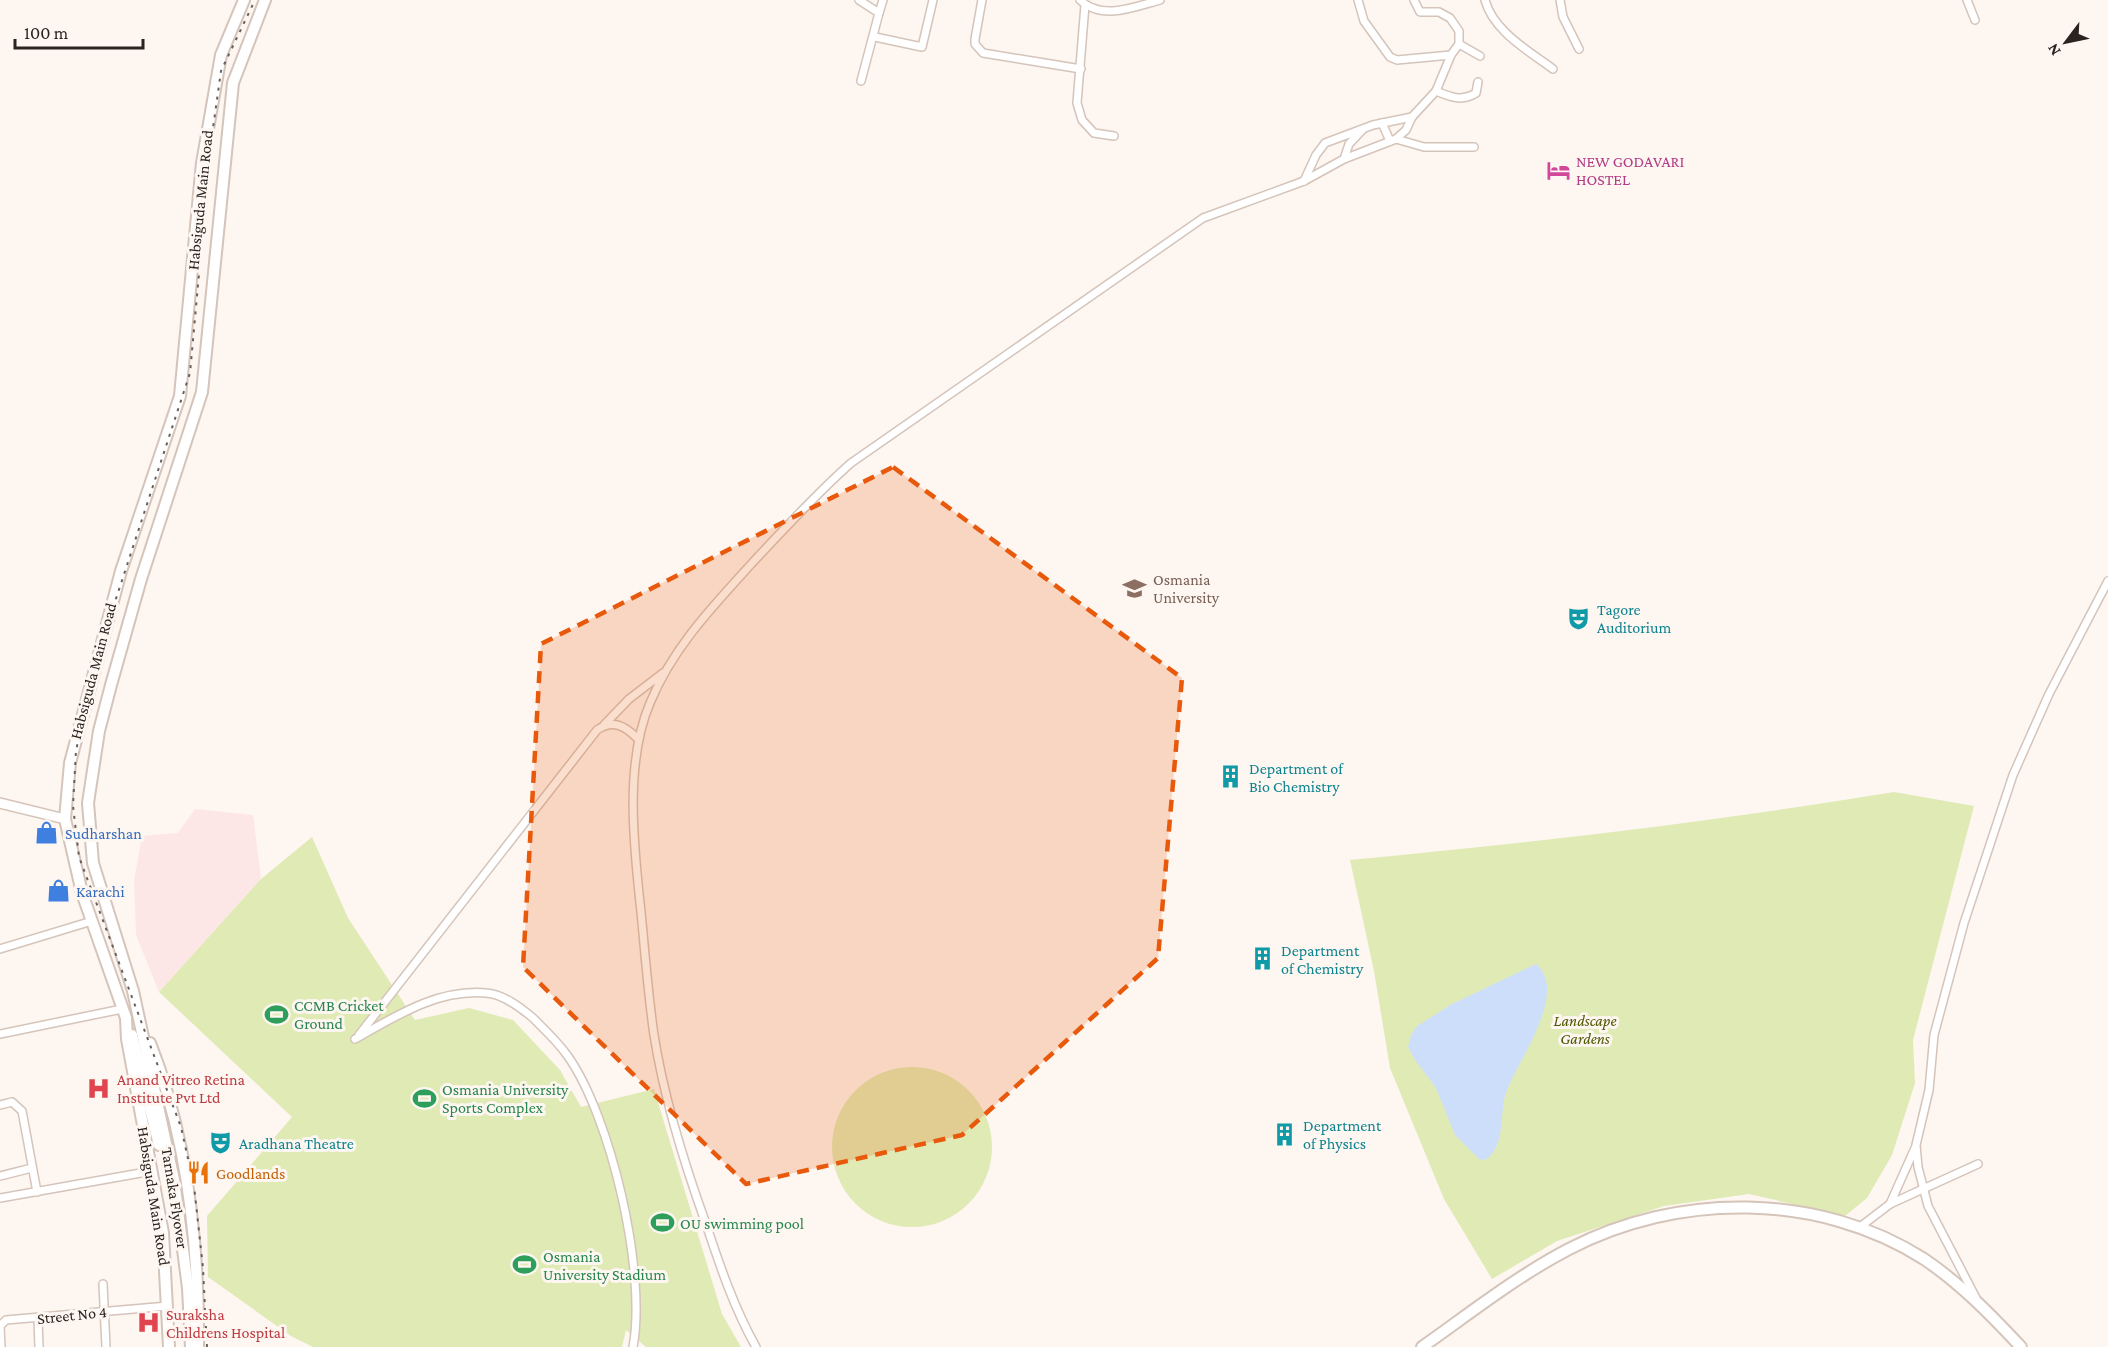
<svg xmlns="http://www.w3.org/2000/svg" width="2108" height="1347" font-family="'Crimson Pro',serif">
<rect width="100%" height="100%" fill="#fdf6f1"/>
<polygon fill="#fde7e6" points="195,809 253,815 261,879 159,992 136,935 134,881 142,836 178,833"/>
<g fill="#e0eab5">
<path d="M1894,792L1974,806L1913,1040L1915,1083L1892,1155L1867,1198L1845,1216L1749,1194L1664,1206L1557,1241L1492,1279L1444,1199L1390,1068L1374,971L1350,860C1532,843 1713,822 1894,792Z"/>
<polygon points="312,837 348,918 415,1020 469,1008 513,1020 560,1070 581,1107 654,1089 722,1314 741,1347 646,1347 626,1330 622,1347 313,1347 291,1336 208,1277 207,1216 292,1117 159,992 261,879"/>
<circle cx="912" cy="1147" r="80"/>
</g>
<path fill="#cddefa" d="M1536,964C1570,992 1516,1063 1506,1093C1499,1113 1506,1144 1487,1159L1480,1160L1455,1135L1436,1088L1415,1060L1408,1047L1411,1035L1417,1026L1452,1004Z"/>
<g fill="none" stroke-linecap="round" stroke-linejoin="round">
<defs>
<g id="minor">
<polyline points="859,0 879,13 861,81"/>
<polyline points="982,0 975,39 975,44 983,53 1081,69"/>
<path d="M1080,0C1102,21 1134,7 1160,0"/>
<polyline points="1358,0 1364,21 1390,57 1397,60 1451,55"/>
<path d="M1485,0C1493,31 1529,51 1553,69"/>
<polyline points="1560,0 1563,17 1579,49"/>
<polyline points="1967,0 1975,20"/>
<polyline points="1085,5 1077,103 1082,120 1094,133 1114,136"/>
<polyline points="879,13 883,0"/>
<polyline points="875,37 922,47 933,0"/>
<polyline points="1459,44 1480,56"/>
<path d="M1436,91C1450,97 1462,102 1476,93L1478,82"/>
<polyline points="1382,123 1390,141"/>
<polyline points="1396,139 1406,130 1412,117"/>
<polyline points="1344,159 1349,144 1363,129"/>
<polyline points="1304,181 1316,155 1325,143 1373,125 1412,117 1436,91 1451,55 1459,44 1459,31 1450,18 1439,12 1420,12 1414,0"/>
<polyline points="604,725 629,699 663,673"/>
<polyline points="0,949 92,921"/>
<polyline points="0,1034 122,1009"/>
<path d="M359,1035L597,730C613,719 625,726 637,738"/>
<path d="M355,1039C396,1016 437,989 486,993C503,994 520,1007 533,1018C545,1030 557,1041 567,1055C611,1116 647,1273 633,1347"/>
<polyline points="0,1105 12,1102 22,1111 37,1192"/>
<polyline points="0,1176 32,1168"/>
<polyline points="0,1198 152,1171"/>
<polyline points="1890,1204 1978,1164"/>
<polyline points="1860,1227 1890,1204 1915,1148"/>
<polyline points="103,1284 106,1347"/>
<polyline points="1976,1298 1928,1206 1918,1167 1916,1145 1929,1090 1934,1035 1964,923 2013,775 2049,694 2108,581"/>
<polyline points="38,1319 39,1347"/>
<polyline points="1,1347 0,1326 6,1320 168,1306"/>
<path d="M756,1347C734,1308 720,1266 706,1224C684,1163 664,1099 654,1035C648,994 645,953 641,912C634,848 624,764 650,703C673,647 714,605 754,561C786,527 816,494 851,463L1203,218L1304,181L1344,159L1396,139L1424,147H1474"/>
</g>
<polyline id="tertiary" points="0,803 65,819"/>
<path id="secondary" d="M1422,1347C1469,1314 1517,1276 1569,1249C1678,1192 1819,1192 1924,1259C1961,1284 1991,1315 2021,1347"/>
<g id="primary">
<polyline points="132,1035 159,1145"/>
<path d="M150,1043C188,1139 199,1245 198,1347"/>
<polyline points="169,1347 163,1233 127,1039 126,1018 82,893 65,819 70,763 121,571 180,396 202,163 221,55 244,0"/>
<polyline points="191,1347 188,1288 174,1180 133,991 93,863 88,803 99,731 111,685 141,579 202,392 233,83 265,0"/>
</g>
</defs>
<use href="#minor" stroke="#d5c4ba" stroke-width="10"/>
<use href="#tertiary" stroke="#d5c4ba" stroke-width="12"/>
<use href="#secondary" stroke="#d5c4ba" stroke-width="14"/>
<use href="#primary" stroke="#d5c4ba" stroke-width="14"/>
<use href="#minor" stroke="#fff" stroke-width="7"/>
<use href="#tertiary" stroke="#fff" stroke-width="9"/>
<use href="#secondary" stroke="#fff" stroke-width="10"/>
<use href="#primary" stroke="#fff" stroke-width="10"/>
<polyline stroke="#67605c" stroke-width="2" stroke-dasharray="3 6" stroke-linecap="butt" points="207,1347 203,1268 194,1186 181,1127 79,857 73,806 76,750 110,617 190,373 211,142 221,71 255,0"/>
</g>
<path fill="#e8590c" fill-opacity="0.2" stroke="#e8590c" stroke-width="4.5" stroke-dasharray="12 8" stroke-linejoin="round" d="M893,467L1182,678L1158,958L962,1135L746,1184L523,967L541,644Z"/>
<defs>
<symbol id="hotel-bare" viewBox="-9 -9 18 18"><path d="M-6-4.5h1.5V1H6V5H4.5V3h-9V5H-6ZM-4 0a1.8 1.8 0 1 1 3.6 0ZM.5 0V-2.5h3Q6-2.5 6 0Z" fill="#d1479c" stroke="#fdf6f1" stroke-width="2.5" paint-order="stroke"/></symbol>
<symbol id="university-bare" viewBox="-9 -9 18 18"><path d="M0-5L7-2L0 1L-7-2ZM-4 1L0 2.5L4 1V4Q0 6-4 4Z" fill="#8d6e63" stroke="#fdf6f1" stroke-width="2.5" paint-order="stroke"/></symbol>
<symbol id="theatre-bare" viewBox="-9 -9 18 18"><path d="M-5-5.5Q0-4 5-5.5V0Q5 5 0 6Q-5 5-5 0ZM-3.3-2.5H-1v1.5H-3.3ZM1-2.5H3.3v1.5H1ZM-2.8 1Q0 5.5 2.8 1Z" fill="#0f9aa8" stroke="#fdf6f1" stroke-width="2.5" paint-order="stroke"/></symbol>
<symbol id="building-bare" viewBox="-9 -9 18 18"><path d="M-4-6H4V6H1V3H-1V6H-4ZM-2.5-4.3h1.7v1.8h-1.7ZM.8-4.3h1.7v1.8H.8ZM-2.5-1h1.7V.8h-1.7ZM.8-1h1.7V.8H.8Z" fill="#0f9aa8" stroke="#fdf6f1" stroke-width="2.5" paint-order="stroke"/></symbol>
<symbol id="shop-bare" viewBox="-9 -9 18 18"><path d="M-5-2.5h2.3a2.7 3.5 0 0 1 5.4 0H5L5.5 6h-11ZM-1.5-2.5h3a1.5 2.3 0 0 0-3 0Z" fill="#3f7fe0" stroke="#fdf6f1" stroke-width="2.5" paint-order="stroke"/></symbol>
<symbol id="stadium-bare" viewBox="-9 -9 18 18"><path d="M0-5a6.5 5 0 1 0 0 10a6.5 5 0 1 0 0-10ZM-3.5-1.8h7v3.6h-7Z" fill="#2e9e5b" stroke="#fdf6f1" stroke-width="2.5" paint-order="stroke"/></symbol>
<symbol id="hospital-bare" viewBox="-9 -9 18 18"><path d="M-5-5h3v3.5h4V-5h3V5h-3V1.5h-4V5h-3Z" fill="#e0444e" stroke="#fdf6f1" stroke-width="2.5" paint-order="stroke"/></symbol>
<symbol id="restaurant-bare" viewBox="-9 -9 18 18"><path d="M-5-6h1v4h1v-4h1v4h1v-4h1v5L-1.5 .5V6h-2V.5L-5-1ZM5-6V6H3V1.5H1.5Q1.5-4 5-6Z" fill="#e8710a" stroke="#fdf6f1" stroke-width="2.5" paint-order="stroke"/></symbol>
</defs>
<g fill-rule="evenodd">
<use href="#hotel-bare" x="1542" y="154" width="33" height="33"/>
<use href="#university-bare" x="1118" y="572" width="33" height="33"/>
<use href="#theatre-bare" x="1562" y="602" width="33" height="33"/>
<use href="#building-bare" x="1214" y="760" width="33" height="33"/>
<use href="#shop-bare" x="30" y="816" width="33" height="33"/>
<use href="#shop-bare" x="42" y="874" width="33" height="33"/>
<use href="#building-bare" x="1246" y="942" width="33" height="33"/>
<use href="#stadium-bare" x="260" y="998" width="33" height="33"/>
<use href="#hospital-bare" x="82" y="1072" width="33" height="33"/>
<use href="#stadium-bare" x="408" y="1082" width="33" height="33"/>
<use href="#building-bare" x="1268" y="1118" width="33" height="33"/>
<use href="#theatre-bare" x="204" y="1126" width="33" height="33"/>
<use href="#restaurant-bare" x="182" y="1156" width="33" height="33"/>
<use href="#stadium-bare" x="646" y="1206" width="33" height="33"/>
<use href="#stadium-bare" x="508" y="1248" width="33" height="33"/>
<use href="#hospital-bare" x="132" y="1306" width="33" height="33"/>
</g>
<g text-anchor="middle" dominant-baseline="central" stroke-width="6" stroke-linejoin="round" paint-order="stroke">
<g font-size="16" fill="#b23c85" stroke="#fdf6f1" text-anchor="start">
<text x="1576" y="161">NEW GODAVARI<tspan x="1576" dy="18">HOSTEL</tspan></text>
</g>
<g font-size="16" fill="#2a231f" stroke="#fdf6f1">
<text transform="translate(200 200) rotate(-84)">Habsiguda Main Road</text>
<text transform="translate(93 671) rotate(-75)">Habsiguda Main Road</text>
<text transform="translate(154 1196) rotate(81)">Habsiguda Main Road</text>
<text transform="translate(175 1198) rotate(81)">Tarnaka Flyover</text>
<text transform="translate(72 1315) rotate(-6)">Street No 4</text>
</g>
<g font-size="16" fill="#785e54" stroke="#fdf6f1" text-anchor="start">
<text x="1153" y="579">Osmania<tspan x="1153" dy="18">University</tspan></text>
</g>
<g font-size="16" fill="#0d838f" stroke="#fdf6f1" text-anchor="start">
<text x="1597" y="609">Tagore<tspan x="1597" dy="18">Auditorium</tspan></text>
<text x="1249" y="768">Department of<tspan x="1249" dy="18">Bio Chemistry</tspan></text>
<text x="1281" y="950">Department<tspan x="1281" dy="18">of Chemistry</tspan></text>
<text x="1303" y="1125">Department<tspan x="1303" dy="18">of Physics</tspan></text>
<text x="239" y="1143">Aradhana Theatre</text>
</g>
<g font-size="16" fill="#366cbe" stroke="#fdf6f1" text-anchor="start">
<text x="65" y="833">Sudharshan</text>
<text x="76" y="891">Karachi</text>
</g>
<g font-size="16" fill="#27864d" stroke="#fdf6f1" text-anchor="start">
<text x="294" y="1005">CCMB Cricket<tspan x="294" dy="18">Ground</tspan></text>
<text x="442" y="1089">Osmania University<tspan x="442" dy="18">Sports Complex</tspan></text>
<text x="680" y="1223">OU swimming pool</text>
<text x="543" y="1256">Osmania<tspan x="543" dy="18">University Stadium</tspan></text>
</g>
<g font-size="16" font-style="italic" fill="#4e5800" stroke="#fdf6f1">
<text x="1585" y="1020">Landscape<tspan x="1585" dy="18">Gardens</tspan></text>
</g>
<g font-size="16" fill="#be3a42" stroke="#fdf6f1" text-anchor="start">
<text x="117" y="1079">Anand Vitreo Retina<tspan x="117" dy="18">Institute Pvt Ltd</tspan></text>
<text x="166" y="1314">Suraksha<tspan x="166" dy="18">Childrens Hospital</tspan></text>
</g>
<g font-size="16" fill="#c56008" stroke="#fdf6f1" text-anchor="start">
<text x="216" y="1173">Goodlands</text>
</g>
</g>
<g transform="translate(2066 42) rotate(238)" stroke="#fdf6f1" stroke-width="4.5" paint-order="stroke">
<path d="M0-4.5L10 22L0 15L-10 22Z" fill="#2a231f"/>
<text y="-9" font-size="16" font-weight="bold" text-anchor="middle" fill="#2a231f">N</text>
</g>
<path d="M15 39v9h128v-9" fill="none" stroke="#2a231f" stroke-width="3"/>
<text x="24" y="39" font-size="18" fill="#2a231f" stroke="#fdf6f1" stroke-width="4.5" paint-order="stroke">100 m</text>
</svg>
